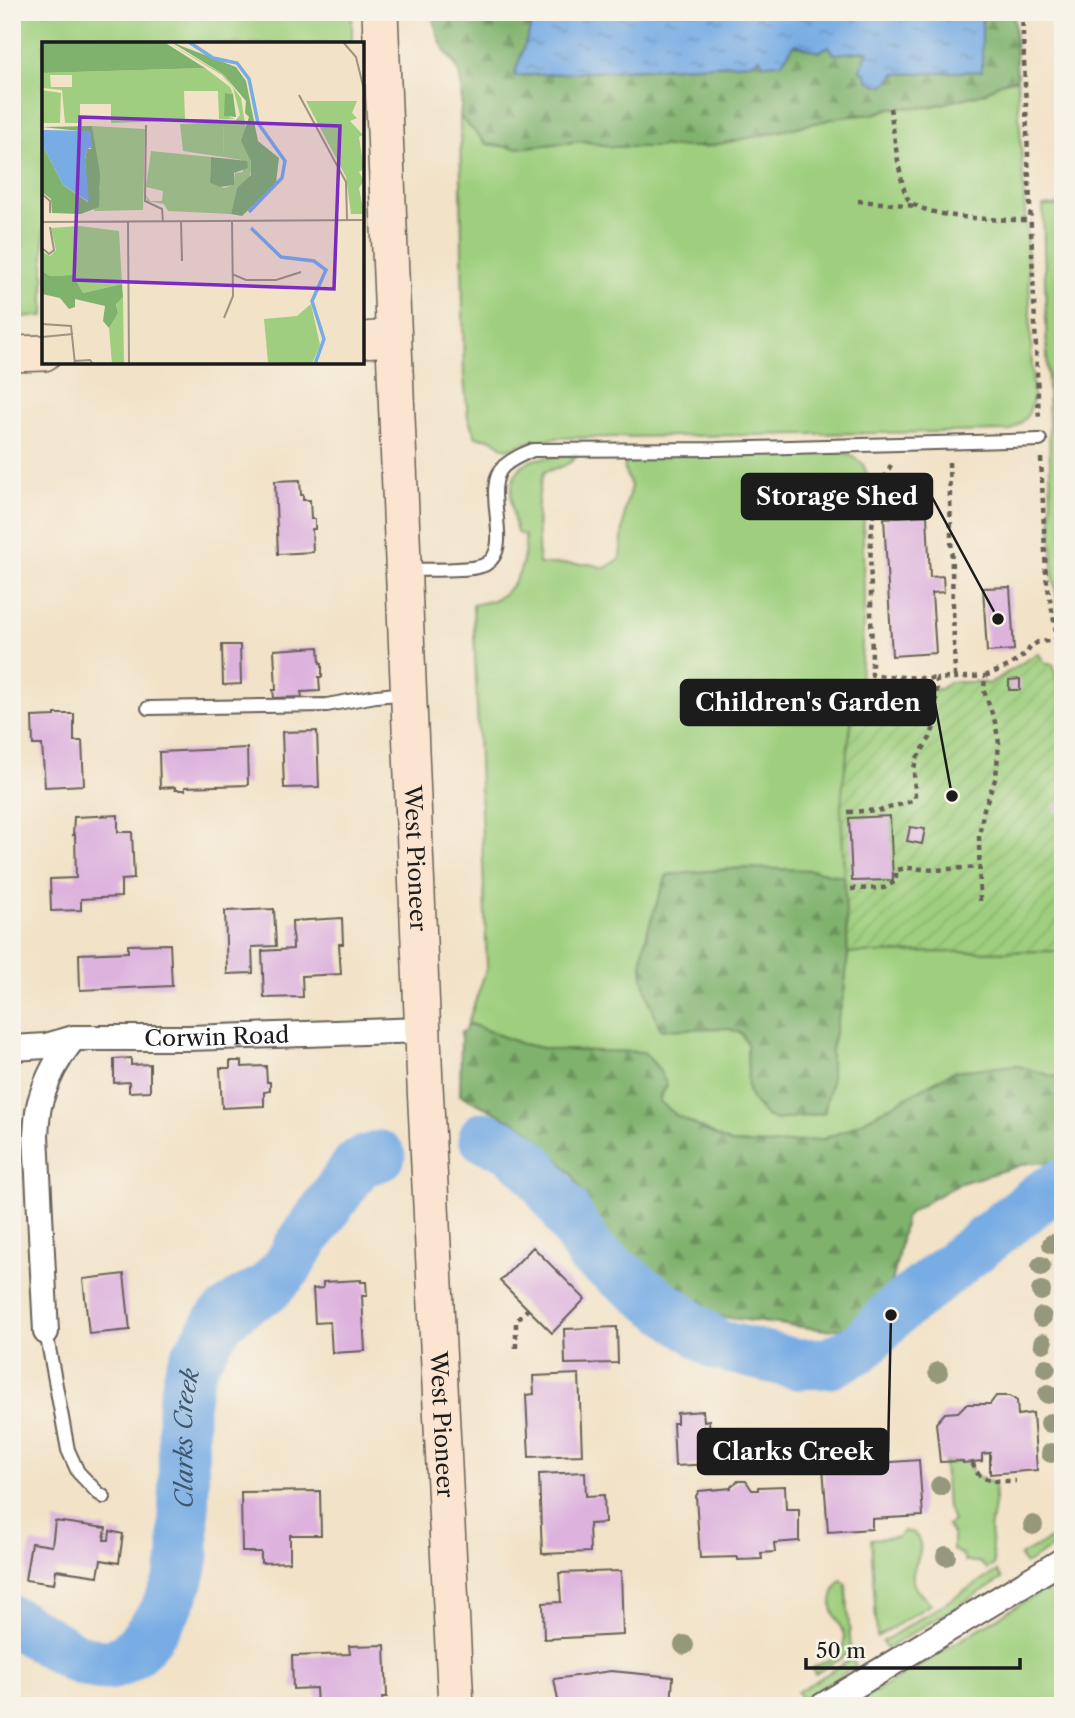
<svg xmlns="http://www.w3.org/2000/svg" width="1075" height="1718" font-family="'Libre Caslon Text',serif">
<defs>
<pattern id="forest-firs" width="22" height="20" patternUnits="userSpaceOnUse" patternTransform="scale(1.75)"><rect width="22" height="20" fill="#7fb26d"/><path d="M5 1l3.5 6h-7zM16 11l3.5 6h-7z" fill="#679059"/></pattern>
<pattern id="garden-furrows" width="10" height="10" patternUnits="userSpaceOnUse" patternTransform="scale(1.75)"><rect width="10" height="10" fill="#9fcf7e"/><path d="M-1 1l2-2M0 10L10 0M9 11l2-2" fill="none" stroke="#88b16c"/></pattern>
<pattern id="water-ripples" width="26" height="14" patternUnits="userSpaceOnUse" patternTransform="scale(1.75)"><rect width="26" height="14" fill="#77ace4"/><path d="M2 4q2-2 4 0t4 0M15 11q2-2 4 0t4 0" fill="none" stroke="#618bb8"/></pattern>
</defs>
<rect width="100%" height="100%" fill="#f7f3e8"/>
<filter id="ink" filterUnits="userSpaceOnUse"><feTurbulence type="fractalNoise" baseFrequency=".0143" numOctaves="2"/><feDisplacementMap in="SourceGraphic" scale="14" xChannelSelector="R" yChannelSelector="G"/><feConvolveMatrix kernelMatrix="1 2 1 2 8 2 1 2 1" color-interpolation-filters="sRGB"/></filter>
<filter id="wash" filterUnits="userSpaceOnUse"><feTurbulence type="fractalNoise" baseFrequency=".00686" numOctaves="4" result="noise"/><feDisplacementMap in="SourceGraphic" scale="28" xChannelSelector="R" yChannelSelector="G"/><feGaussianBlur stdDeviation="1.57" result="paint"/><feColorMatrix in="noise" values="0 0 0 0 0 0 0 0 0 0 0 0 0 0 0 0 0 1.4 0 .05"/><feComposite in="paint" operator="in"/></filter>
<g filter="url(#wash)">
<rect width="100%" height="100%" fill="#f2e2c7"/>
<g fill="#9fcf7e" stroke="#5e764d" stroke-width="2">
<polygon points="12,12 352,12 352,44 44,44 44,316 12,317"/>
<path d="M1017,79L1029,277L1033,397C1030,416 1026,419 1011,431L556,438L522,444L506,449L492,439L476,437L468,418L464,378L460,117L487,144L515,148L584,141L612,147H704L758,136L841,117L874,114L890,108L930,107L984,93L1000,83Z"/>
<polygon points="1063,205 1063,633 1053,575 1043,206"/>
<path d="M821,450L850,454L863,464L868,477L869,498L864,516L863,537L864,607L859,699L852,717L841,808L844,877L811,870L742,868L667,875C658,902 642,937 642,966C642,978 648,992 650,1004L704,1027L726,1028L741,1033L747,1043L748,1058L766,1116L776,1120L824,1113L831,1082V1049L844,993L848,953L1063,951V1079L1054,1076L845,1131L823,1139L769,1145L730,1143L676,1115L659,1101L644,1052L554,1050L522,1044L468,1023L487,967L473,605C480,603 489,602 495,599C519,588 526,560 525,536L517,533C511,509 503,470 533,460C547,456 562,457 577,456C568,467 556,468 544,472C534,500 538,534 539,564H590L605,568L620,559L625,509L631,486L624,469L627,455Z"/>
<path d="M963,1461L964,1463H969C972,1477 981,1480 994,1483L995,1499L990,1530L994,1565L987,1569L979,1562H965L963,1555L953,1550V1536L947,1525L953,1521L950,1512L947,1508L944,1462Z"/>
<path d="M904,1531L914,1533C932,1553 905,1566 915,1587C918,1593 926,1598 931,1604L877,1637L871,1539L898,1537Z"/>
<polygon points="1063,1532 1063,1541 1025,1564 1020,1556"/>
<polygon points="997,1571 1002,1579 886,1649 882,1642"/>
<polygon points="1063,1578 1063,1706 852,1706"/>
<path d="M841,1580L846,1584L851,1652L815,1674L812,1668C820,1664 831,1660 837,1654C855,1637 835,1624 832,1607C831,1597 835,1588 841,1580Z"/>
<polygon points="852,1659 856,1666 802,1700 797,1692"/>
</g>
<g fill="url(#forest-firs)" stroke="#4e6744" stroke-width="2">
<path d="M433,12H536L515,76L751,63L759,56H785L794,44L818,52L829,46L834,54L869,51L894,74L982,71V12H1014L1017,79L1000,83L984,93L930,107L890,108L874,114L841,117L758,136L704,147H612L584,141L515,148L487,144L460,117C462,100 463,84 457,68C454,62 450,59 447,54C439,42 434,27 433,12Z"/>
<path d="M742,868L811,870L844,877L848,953L844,993L831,1049V1082L824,1113L776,1120L766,1116L755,1104L748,1091L747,1043L741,1033L726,1028L661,1030C654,1012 642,985 642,966C642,938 658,901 667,875Z"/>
<polygon points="468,1023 522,1044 554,1050 644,1052 658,1068 667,1085 659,1101 676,1115 730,1143 769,1145 823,1139 845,1131 954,1071 1015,1065 1063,1079 1063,1163 1028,1163 958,1184 910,1212 905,1219 896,1266 888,1298 874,1315 853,1327 826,1330 722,1317 688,1309 663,1285 627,1259 604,1234 573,1176 551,1151 525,1127 460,1095 461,1032 465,1031"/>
</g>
<polygon fill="url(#garden-furrows)" stroke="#5e764d" stroke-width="2" points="1038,653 1046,664 1053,664 1060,693 1063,711 1063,951 848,953 841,808 843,783 852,717 859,699 872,687 940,689 950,682 980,682 989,684"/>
<polygon fill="url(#water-ripples)" stroke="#4a6480" stroke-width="2" points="536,12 982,12 982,71 895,74 889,82 881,86 868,81 866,74 860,70 868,51 834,54 829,46 818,52 795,44 781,63 764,64 759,57 752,63 514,76"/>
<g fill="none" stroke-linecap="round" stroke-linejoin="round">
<g stroke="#77ace4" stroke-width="51">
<polyline points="484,1137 510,1148 532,1166 565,1211 591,1254 717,1345 797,1364 830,1363 861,1347 891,1315 1040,1197 1063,1183"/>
<path id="s1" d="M12,1621L74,1657C85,1662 104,1668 116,1663C141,1654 170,1606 178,1582C181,1573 183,1564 184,1555L183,1404L190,1371L195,1359L220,1320L241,1303L268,1288L288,1266L297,1250L357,1165L361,1162L380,1156"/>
</g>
</g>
<g id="blocks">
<g fill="#ddb3de">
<polygon points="300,480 301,495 303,495 303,500 310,500 311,519 315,519 315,529 312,529 313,552 278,554 275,481"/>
<polygon points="927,515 930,577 943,576 944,592 932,593 936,653 892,656 884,518"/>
<polygon points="1010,587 1014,650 987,652 983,588"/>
<polygon points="222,645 240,645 241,684 223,685"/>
<polygon points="319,647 320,663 322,663 322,677 319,677 320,691 301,692 302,697 274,698 273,690 276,690 274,650"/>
<polygon points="1020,679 1020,690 1009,690 1009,680"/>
<polygon points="55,714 74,714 74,741 82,741 84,785 45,787 42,745 33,745 32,717 55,716"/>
<polygon points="317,731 319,787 284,788 282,732"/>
<polygon points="247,748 248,785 185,787 185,790 175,790 175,787 160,788 159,752"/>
<polygon points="1063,803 1063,814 1055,814 1054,804"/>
<polygon points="118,815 118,832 132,832 134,879 121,880 121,897 81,899 81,910 51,911 50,879 76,878 75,834 73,835 74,817"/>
<polygon points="890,816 893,880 852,881 849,818"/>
<polygon points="910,827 925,829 922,844 907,841"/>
<polygon points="274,909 276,946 252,947 253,973 227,974 225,911"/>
<polygon points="342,918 343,944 339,944 341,974 302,976 303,997 264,998 262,951 293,949 292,921"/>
<polygon points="170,944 172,986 80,990 79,954 128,952 128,945"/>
<polygon points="131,1058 131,1065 150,1064 150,1091 129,1092 129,1082 114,1083 114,1059"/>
<polygon points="230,1061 242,1061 242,1067 266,1066 267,1082 270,1082 270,1091 264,1092 264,1106 222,1108 220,1068 230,1068"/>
<polygon points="533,1247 585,1299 552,1333 500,1281"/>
<polygon points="124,1274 130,1330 89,1334 83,1279"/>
<polygon points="361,1280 361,1282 366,1282 367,1296 362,1296 365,1351 332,1353 330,1322 315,1323 313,1289 323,1288 323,1282"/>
<polygon points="617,1327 618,1363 565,1364 564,1329"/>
<polygon points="579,1374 582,1455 529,1457 526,1395 534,1394 533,1376"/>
<polygon points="996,1396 1010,1396 1017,1401 1018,1415 1033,1413 1037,1470 990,1474 990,1453 982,1454 982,1461 963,1463 963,1461 940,1462 936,1423 945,1413 958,1412 966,1404 990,1404"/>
<polygon points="703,1411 704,1421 709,1420 712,1464 675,1466 673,1423 677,1423 677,1413"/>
<polygon points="919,1460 923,1516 872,1519 872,1529 828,1532 823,1467"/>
<polygon points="585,1472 586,1496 604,1495 605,1523 589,1524 590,1552 542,1554 539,1474"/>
<polygon points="738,1481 746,1481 752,1490 758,1490 758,1487 785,1486 786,1509 799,1509 799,1541 774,1543 775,1552 761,1553 762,1559 738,1560 738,1557 700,1558 696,1496 699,1491 731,1488 731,1486"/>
<polygon points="320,1491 321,1535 290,1535 290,1562 261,1563 261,1552 242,1552 241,1492"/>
<polygon points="55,1521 106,1528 104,1540 109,1540 110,1531 123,1534 119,1563 101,1560 98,1576 56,1570 54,1584 25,1580 31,1543 52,1546"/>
<polygon points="621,1571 623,1635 544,1639 543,1603 561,1602 559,1573"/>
<polygon points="385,1645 387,1697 382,1697 383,1706 317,1706 316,1688 293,1689 292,1656 350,1654 349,1646"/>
<polygon points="611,1671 673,1677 671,1706 559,1706 554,1679"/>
</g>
</g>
</g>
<g filter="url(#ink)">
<use href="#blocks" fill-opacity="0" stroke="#676158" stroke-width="2"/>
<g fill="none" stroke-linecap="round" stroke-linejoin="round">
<defs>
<g id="lane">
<path d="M404,570C422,569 474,572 486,564C515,547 480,489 504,466C513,458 523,454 533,450L716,449L1040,440"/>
<polyline points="148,708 327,705 376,696 408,693"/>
<polyline points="46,1332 68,1450 78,1472 98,1493 104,1497"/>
</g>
<g id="street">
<path id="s2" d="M12,1048L46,1046L74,1038H188L423,1030"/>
<path d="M46,1332L36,1135C37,1125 37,1112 40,1102C47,1078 58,1057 74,1038"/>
<polyline points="822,1706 1063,1560"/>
</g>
<g id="secondary">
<path id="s3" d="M380,12L425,1085L456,1706"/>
<polyline points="362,340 393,338"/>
<polyline points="12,354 44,353"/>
</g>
</defs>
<use href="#lane" stroke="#676158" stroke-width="16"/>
<use href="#street" stroke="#676158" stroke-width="28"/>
<use href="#secondary" stroke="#676158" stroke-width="38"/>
<g stroke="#676158" stroke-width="4.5" stroke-dasharray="5 5" stroke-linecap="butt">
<polyline points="1022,12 1039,421"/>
<path d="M890,108C893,125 900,188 908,199C924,220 1006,220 1031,220"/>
<polyline points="858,201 917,206"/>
<polyline points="1041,458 1046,576 1063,672"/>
<polyline points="949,462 955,678"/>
<path d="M891,465C868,505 870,548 871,593C871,620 872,648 872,675L937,679"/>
<polyline points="848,812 882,810 912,801 915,798 914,768 917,758 930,738 935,724 937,679 985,676"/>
<polyline points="851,889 884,888 896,881 896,870 908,868 935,870 979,867"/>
<polyline points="980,901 979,836 984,809 996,777 999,743 995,722 984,691 985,676 1009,666 1027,653 1030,647 1038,642 1057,640"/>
<polyline points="516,1348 516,1321 528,1309"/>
<path d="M973,1463C976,1483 999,1481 1016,1481"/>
</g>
<use href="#lane" stroke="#fff" stroke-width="12"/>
<use href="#street" stroke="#fff" stroke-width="24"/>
<use href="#secondary" stroke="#fce5d0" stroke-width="35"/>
</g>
<g fill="#96987c">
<circle cx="1052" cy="1244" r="10"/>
<circle cx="1041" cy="1266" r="10"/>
<circle cx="1041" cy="1291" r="10"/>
<circle cx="1042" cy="1317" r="10"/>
<circle cx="1043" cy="1343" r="10"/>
<circle cx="1046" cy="1368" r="10"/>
<circle cx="938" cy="1372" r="10"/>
<circle cx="1048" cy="1394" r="10"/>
<circle cx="1050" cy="1423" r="10"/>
<circle cx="1051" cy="1453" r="10"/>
<circle cx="940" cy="1486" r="10"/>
<circle cx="1033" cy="1525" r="10"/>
<circle cx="946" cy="1556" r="10"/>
<circle cx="684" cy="1645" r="10"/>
</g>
</g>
<g text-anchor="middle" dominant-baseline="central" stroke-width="5" stroke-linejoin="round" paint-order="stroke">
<g font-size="23" fill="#1c1c1c" stroke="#f7f3e8">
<text stroke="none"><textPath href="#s3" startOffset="847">West Pioneer</textPath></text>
<text stroke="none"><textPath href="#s2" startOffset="206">Corwin Road</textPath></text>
<text stroke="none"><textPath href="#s3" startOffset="1414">West Pioneer</textPath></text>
</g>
<g font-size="24" font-style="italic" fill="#40566c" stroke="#f7f3e8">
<text stroke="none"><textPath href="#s1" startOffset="364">Clarks Creek</textPath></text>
</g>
</g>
<g transform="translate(42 42)">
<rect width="322" height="322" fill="#f2e2c7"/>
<path d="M125,0L181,32L199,56L210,127L205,141L195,146L189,172L126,169L122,162L105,159L104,153L108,159H120L121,149L104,145L109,109L169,115L168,141L182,146L191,143L193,131L201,130L200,118L181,115L182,80L193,79L198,73L191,46L180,33ZM163,26L188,45L191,52L183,51L187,75L193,77L69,81V62H38V81H23L20,48L0,46V31ZM8,33H30V45H9ZM142,49H176L177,77H143ZM0,48L19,51L18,81H0ZM264,59H315L310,71L315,76L308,79L321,93L317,95L322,127L317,130L322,139L317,146L322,172H309L304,135ZM50,84L103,87L101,168L52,169L58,146ZM37,184L77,189L80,242L41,251L31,233L8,234L0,229V210L8,214L14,208L9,186ZM81,255L82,322H70L67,286L76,271L74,261ZM269,262L278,303L270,322L226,320L222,277L255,274Z" fill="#9fcf7e" fill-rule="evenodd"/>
<path d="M0,0H122L163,26L0,31ZM129,0L194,25L204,39L216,99L237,116L234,141L200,174L189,172L195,146L209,133V119L199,99L207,75L203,71L204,59L181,32ZM183,51L191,52L194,75L182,74ZM50,84L58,132L57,165L39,172L10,171L9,157L0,150V102L21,143L46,160L43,118L45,107H49L48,90L0,85ZM169,115L205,119L206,126L192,131V143L178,145L168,141ZM0,229L8,234L31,233L41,251L80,242L81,255L74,262L76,271L67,286L61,279L63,264L33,257V265L27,267L18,256L0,252Z" fill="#7fb26d"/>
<path d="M182,80L181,115L141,109L138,82Z" fill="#9fcf7e"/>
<path d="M0,88L48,89L50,105L45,107L43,117L47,160L21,143L0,102Z" fill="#77ace4"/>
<path fill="none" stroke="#77ace4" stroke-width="3.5" d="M147,0L171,16L195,21L207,37L216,81L243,119L240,136L207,170M209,186L239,215L272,219L284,228L270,259L282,297L273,322"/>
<path fill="none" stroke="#9c9383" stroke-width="2" d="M301,0L314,15L322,48M257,53L304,140L305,178M104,83L103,159L120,167L121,180M0,152L8,159V171M0,180L322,178M86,180L87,322M139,180L140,219M0,206L7,212L12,208L8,185M190,232L204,238H234L259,230M182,276L191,254L190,179M0,282L29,284L33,322M0,295L31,292M32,319L48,318L51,322"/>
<path fill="#7b2cbf" fill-opacity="0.15" stroke="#7b2cbf" stroke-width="3.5" d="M38,75L298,84L292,247L32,238Z"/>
<rect width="322" height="322" fill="none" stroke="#1c1c1c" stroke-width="3.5"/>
</g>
<path fill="none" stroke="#1c1c1c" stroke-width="2.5" d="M998 619L932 497M952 796L935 703M891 1315L888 1452"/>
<g fill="#1c1c1c" stroke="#f7f3e8" stroke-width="2.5">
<circle cx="998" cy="619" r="7"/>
<circle cx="952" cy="796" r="7"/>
<circle cx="891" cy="1315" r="7"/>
</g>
<g fill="#1c1c1c" stroke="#1c1c1c" stroke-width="2.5">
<rect x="742" y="474" width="190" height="45" rx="7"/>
<rect x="681" y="680" width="254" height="45" rx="7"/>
<rect x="698" y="1429" width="190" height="45" rx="7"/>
</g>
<g font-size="24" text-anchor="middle" font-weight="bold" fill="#fff">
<text x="837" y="505">Storage Shed</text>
<text x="808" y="711">Children's Garden</text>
<text x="793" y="1460">Clarks Creek</text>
</g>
<rect width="1075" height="1718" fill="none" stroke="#f7f3e8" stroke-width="42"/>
<path d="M806 1658v10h214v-10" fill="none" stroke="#1c1c1c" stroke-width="3.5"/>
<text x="816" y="1658" font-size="21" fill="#1c1c1c" stroke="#f7f3e8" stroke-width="5" paint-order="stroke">50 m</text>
</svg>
